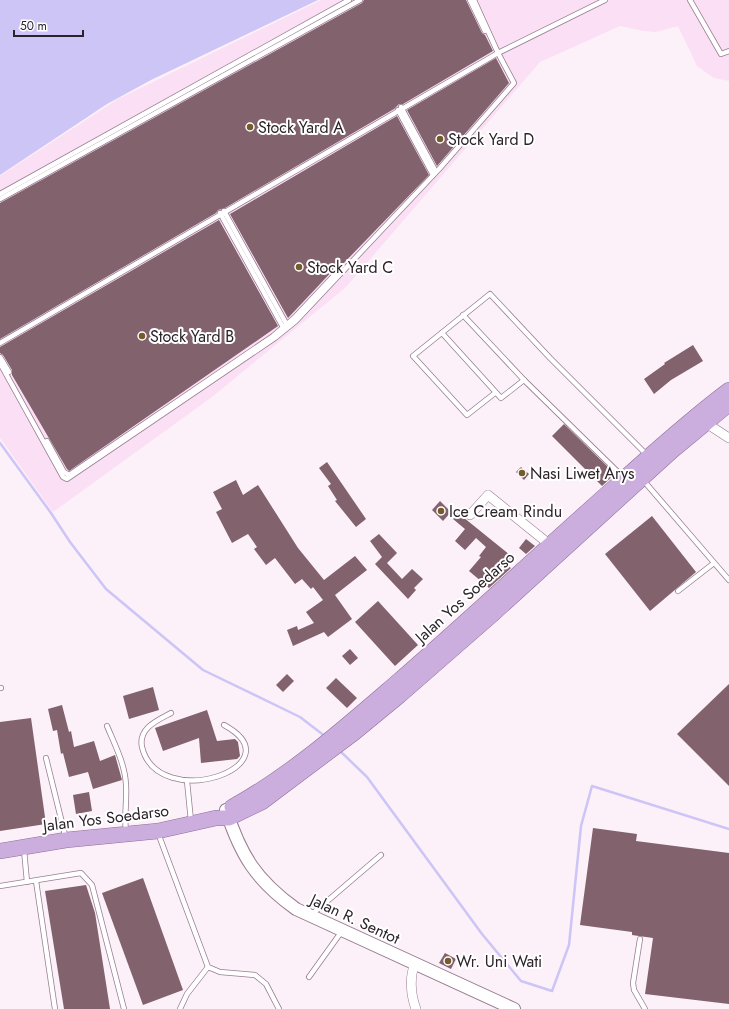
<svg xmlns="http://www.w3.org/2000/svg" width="729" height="1009" font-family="Jost,sans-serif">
<rect width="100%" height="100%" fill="#fcf0f9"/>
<polygon fill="#fbdff5" points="321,0 729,0 729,81 714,78 697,66 678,26 656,32 644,31 620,26 540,62 346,287 212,397 53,512 0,438 0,176 118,99"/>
<polygon fill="#ccc5f5" points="0,0 318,0 151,80 107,104 0,175"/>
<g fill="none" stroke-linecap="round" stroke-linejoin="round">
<g stroke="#ccc5f5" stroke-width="2.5">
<polyline points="0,443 51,513 70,542 106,589 203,670 300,717 326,737"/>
<polyline points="339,750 367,777 482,934 521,981 552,991 569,945 581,826 592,786 729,829"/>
</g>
</g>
<g fill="#81626d">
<polygon points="364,0 466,0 482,33 485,35 493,51 403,104 399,104 394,109 225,208 218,210 216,213 0,339 0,203 362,3"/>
<polygon points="496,58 509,83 437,166 407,110"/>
<polygon points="397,116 429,175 341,266 337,266 288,318 230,214"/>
<polygon points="219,220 278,326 69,471 67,469 12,375 12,370 3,355 0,353 0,347"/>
<polygon points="693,345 703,361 671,380 654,394 644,379 665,364 664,363"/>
<polygon points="564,424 615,474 602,486 552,436"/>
<polygon points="327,462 366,519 356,527 335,501 337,500 328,486 331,484 319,468"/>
<polygon points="521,467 529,474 524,480 516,472"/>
<polygon points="236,480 243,495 258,485 298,548 324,580 355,556 367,570 335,595 352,619 328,637 324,632 293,646 287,630 297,626 298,630 314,623 306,612 323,600 313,587 311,589 302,579 295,584 275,558 266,565 254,549 257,547 248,534 232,543 216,512 222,509 213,492"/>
<polygon points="440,501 451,512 443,521 432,510"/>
<polygon points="458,513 515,559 508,566 511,568 489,588 469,571 481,557 479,556 486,547 476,538 465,550 455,541 465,529 453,519"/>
<polygon points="652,516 696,572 650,611 605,554"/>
<polygon points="379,534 397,553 387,563 402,579 412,569 423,579 414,588 416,590 408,599 375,564 382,557 370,541"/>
<polygon points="526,539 535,546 526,554 519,548"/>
<polygon points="378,601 418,645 395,666 355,622"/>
<polygon points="350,649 358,658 350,665 342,656"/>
<polygon points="287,674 294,681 283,692 276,685"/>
<polygon points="336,678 357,698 347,708 326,688"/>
<polygon points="729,684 729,786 677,734"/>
<polygon points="153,687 159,710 129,719 123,696"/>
<polygon points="62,705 69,732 71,731 74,747 94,741 100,761 115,755 122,780 93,789 88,772 69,777 63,753 61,754 57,730 53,731 48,709"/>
<polygon points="207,710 217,741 235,739 238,742 240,756 237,759 201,763 199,738 163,751 155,728"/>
<polygon points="31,718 46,824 0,831 0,722"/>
<polygon points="89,792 92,811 76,814 73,795"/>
<polygon points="593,828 637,834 636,841 729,853 729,1004 645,994 653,938 632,935 632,932 580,925"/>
<polygon points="143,878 183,990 143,1005 102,893"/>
<polygon points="86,885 95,913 110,1009 64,1009 45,891"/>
<polygon points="445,953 456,959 451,969 439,963"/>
</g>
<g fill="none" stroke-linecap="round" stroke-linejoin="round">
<defs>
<g id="service">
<polyline points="470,0 485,31"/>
<polyline points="690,0 721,54 729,51"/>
<polyline points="401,107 435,170"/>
<polyline points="398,110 433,175"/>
<polyline points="0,194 349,0"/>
<polyline points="0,199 360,0"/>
<polyline points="224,211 287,325"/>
<polyline points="220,213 284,329"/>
<polyline points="463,315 524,380 622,476"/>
<polyline points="442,333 501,398 524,380"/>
<polyline points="0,343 498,53 605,0"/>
<polyline points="0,357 9,372"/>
<polyline points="0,363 63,477 67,479 275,338 296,321 440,168 514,83 498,53 474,0"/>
<polyline points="495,393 467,415 413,356 490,294 550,358 647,455"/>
<polyline points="47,441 64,472 69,475 273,336 294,318 340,269"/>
<polyline points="643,480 729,580"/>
<polyline points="678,591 714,563"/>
<polyline points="0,688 1,688"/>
<path d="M171,713C158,720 138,728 142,747C158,814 299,766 224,725"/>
<path d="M107,726C115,745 125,764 126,785C127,801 124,816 126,832"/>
<polyline points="46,758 66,839"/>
<polyline points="187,781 191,821"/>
<polyline points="158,833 208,967 220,972 255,975 266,984 279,1009"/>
<polyline points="24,850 27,882"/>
<polyline points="36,881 55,1009"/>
<polyline points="0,886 81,873 92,885 124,1009"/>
<polyline points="311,915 381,855"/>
<polyline points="640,939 633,983 634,990 645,1009"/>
<polyline points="309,977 342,931"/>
<polyline points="180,1009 187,994 208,967"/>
</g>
<g id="minor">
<polyline points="706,423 729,438"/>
<polyline points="470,515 488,495 549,544"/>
<path d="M415,964C409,977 411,996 416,1009"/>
</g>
<path id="tertiary" d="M226,810C241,856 256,880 296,909L514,1009"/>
<g id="trunk">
<path d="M232,807C292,774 345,727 396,683C472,617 544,549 619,483C655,451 690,419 729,390"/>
<polyline points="0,851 66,840 158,831 216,818 229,818 262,802 354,733 399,696 493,614 672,451 729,404"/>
</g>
</defs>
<use href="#service" stroke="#977e91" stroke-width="6"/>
<use href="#minor" stroke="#977e91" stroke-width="10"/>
<use href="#tertiary" stroke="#977e91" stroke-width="14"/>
<use href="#trunk" stroke="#8c709a" stroke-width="16"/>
<use href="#service" stroke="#fff" stroke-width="4.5"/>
<use href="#minor" stroke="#fff" stroke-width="9"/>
<use href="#tertiary" stroke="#fff" stroke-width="12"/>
<use href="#trunk" stroke="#ccaede" stroke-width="15"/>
</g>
<g fill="#755a2c" stroke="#fff" stroke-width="1.5">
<circle cx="250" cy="127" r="4"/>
<circle cx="440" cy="139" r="4"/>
<circle cx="299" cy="267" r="4"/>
<circle cx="142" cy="336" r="4"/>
<circle cx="522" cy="473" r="4"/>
<circle cx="441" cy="511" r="4"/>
<circle cx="448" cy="961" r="4"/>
</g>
<g text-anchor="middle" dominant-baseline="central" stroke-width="4" stroke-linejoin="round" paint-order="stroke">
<g font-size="16" fill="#2c222a" stroke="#fff" text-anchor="start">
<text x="258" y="127">Stock Yard A</text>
<text x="448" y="139">Stock Yard D</text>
<text x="307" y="267">Stock Yard C</text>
<text x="150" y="336">Stock Yard B</text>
<text x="530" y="473">Nasi Liwet Arys</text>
<text x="449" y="511">Ice Cream Rindu</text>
<text x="456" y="961">Wr. Uni Wati</text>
</g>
<g font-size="16" fill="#2c222a" stroke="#fff">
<text transform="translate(465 597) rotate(-42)">Jalan Yos Soedarso</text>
<text transform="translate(106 818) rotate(-7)">Jalan Yos Soedarso</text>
<text transform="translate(355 919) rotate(25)">Jalan R. Sentot</text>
</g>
</g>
<path d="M14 30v6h69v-6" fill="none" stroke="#2c222a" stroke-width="2"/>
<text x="20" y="30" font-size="12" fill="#2c222a" stroke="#ffffff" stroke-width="3" paint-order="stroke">50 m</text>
</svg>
